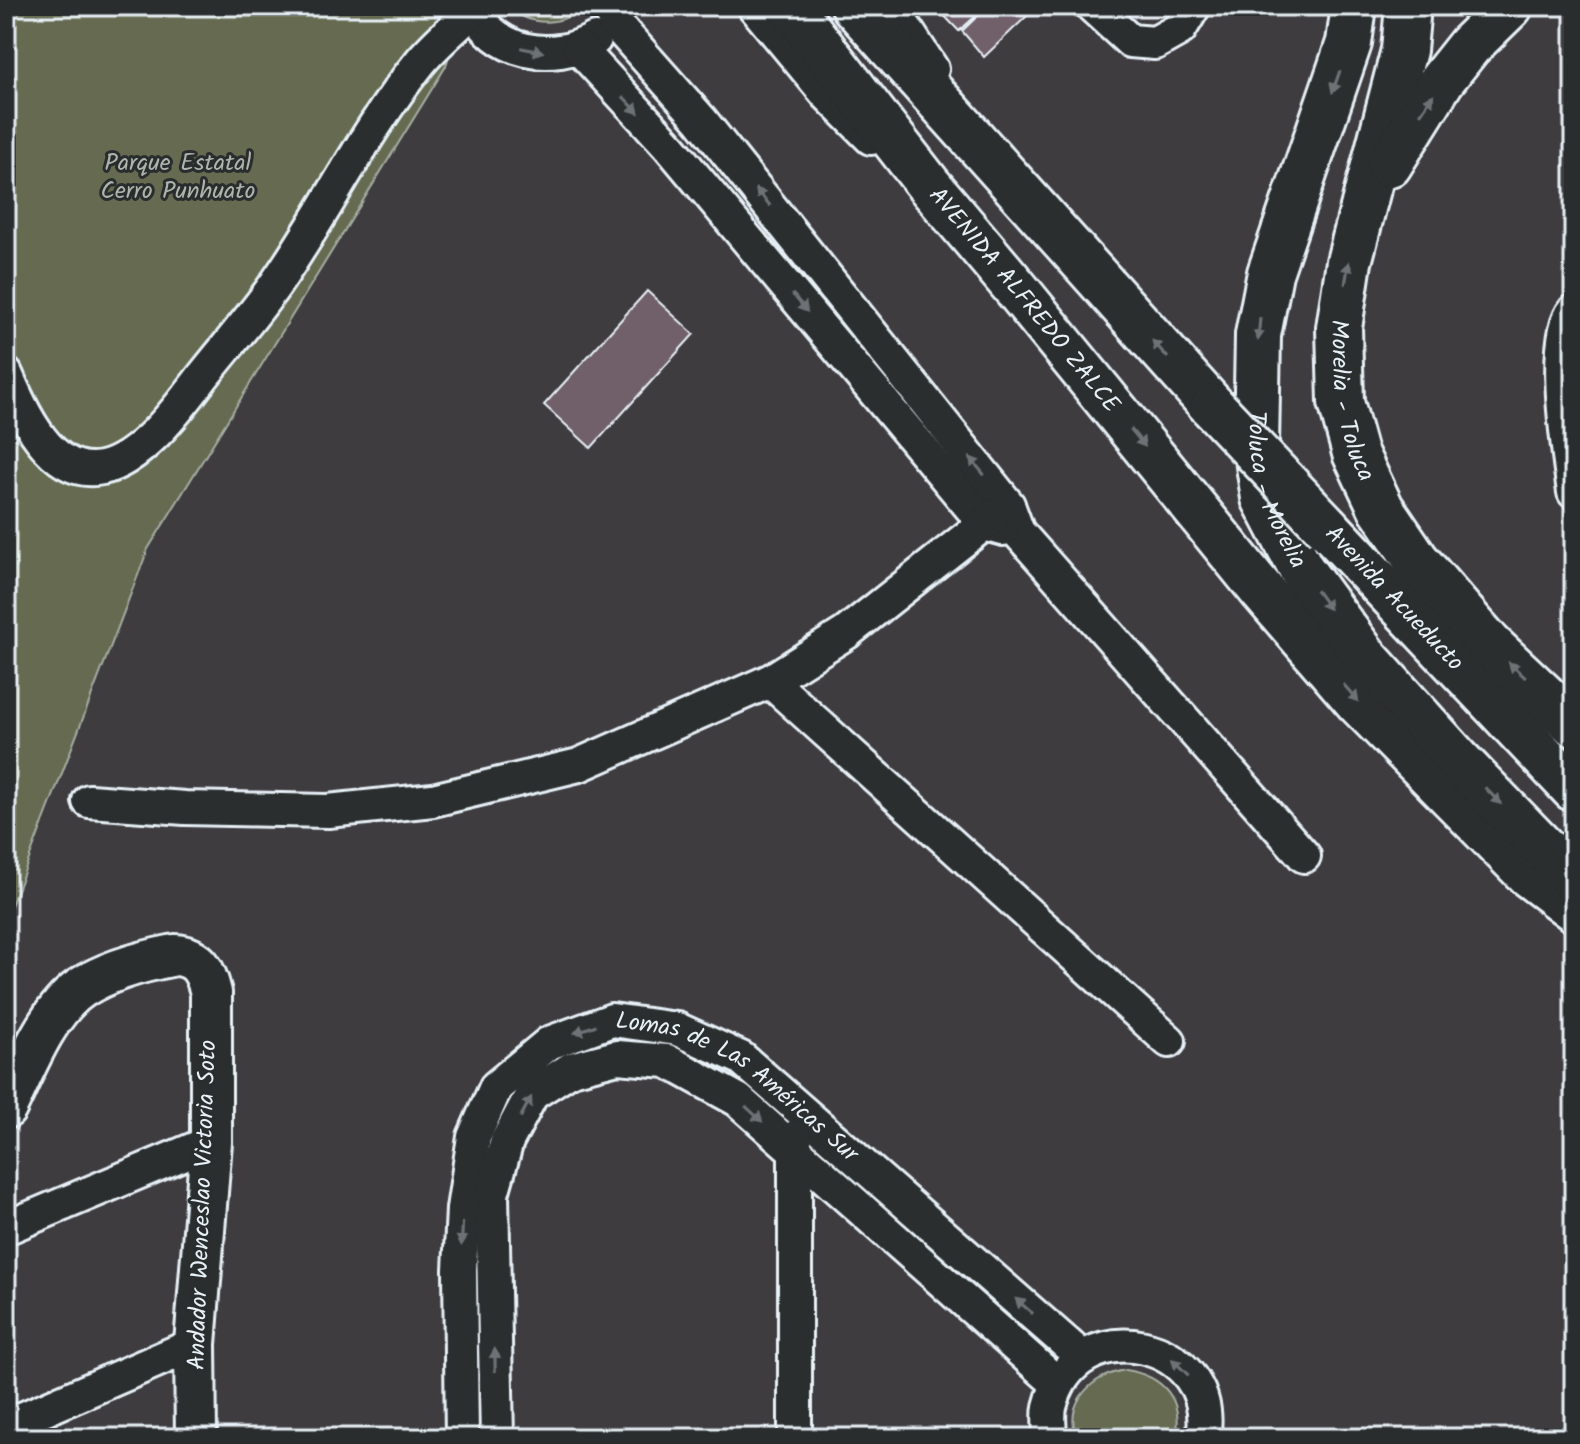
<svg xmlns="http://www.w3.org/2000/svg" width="1580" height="1444" font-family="Kalam,sans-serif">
<rect width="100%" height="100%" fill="#3f3c40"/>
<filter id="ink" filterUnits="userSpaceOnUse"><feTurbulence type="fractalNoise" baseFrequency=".0125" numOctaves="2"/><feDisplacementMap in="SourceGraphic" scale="16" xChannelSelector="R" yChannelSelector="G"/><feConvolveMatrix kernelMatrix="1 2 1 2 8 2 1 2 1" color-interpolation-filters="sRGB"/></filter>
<g filter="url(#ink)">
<g fill="#656b51" stroke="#a6aea4" stroke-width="2">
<polygon points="6,6 463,6 446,66 148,549 6,919"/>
<path d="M509,6H585C563,25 531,29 509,6Z"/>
<path d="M1126,1370C1163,1376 1184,1399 1176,1438H1077C1063,1402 1093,1375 1126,1370Z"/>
</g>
<g fill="#71606a" stroke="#e8f1f8" stroke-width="2">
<polygon points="935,6 987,6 959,31"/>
<polygon points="988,6 1020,6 1028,15 984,57 962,31"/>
<polygon points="647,291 694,334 591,448 544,405"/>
</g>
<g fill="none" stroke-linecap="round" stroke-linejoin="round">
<defs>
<g id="minor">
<path d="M472,6C495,55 552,63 595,39"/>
<polyline points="754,6 827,94 871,138"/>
<polyline points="891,6 932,69"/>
<polyline points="1092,6 1130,41 1155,43 1180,29 1194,6"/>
<polyline points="614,22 701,120 1008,505 1018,532 1304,856"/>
<polyline points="579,48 670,147 985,524 1003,529"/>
<path d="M1574,311C1550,339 1569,455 1574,492"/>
<path d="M6,374C22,411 51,479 102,468C141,460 181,405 204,375C228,345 253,316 275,285C326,212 365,130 421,61C437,42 456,26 474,10"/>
<polyline points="770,681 1169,1041"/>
<polyline points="89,801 185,808 328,811 433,800 579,765 770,681 846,633 1008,505"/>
<polyline points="6,1228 211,1142"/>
<polyline points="6,1426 195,1344"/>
<path id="s1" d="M462,1438L460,1270L463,1209L474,1137L496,1087L549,1043L612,1020L677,1029L741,1058L1082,1357"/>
<polyline points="497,1438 492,1194 507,1141 532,1094 571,1069 617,1057 667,1061 738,1100 1058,1384"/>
<polyline points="795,1438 795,1137"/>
<path d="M1050,1438C1050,1428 1048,1417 1050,1407C1075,1306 1221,1339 1203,1438"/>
</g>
<path id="tertiary" d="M6,1108C24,1071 46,1012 81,988C108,970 144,961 175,955C199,956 206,972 211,993V1142L195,1344L196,1438"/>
<g id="secondary">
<path id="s2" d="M790,6L928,184L1014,286L1263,592L1357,701L1529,875L1574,909"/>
<polyline points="854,6 1213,407"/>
<path id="s3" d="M1327,527L1574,789"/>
</g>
<g id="primary">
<path id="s4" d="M1354,6L1349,43L1270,273L1258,335L1256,446L1264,498L1301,569L1366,658L1458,760L1574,880"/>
<path id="s5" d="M1408,6L1404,50L1349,262L1339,328L1341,402L1355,453L1381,508L1417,561L1490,645L1574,724"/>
<polyline points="1389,165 1442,80 1469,46 1510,6"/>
</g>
</defs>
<use href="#minor" stroke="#e8f1f8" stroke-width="38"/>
<use href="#tertiary" stroke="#e8f1f8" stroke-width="46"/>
<use href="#secondary" stroke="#e8f1f8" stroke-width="50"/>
<use href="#primary" stroke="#e8f1f8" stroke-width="50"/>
<use href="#minor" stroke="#2a2d2e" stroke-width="32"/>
<use href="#tertiary" stroke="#2a2d2e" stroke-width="40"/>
<use href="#secondary" stroke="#2a2d2e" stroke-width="44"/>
<use href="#primary" stroke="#2a2d2e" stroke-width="44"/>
<defs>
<polyline id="secondary-bridge" points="1213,407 1327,527"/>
</defs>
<use href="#secondary-bridge" stroke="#e8f1f8" stroke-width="50" stroke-linecap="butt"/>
<use href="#secondary-bridge" stroke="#2a2d2e" stroke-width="44"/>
</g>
<defs><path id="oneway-solid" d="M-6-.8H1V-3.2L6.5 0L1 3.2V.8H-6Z" transform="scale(2)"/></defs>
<g fill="#6c7275">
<use href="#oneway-solid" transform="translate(532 50) rotate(11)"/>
<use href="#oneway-solid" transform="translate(1336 82) rotate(109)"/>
<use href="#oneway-solid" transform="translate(1427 104) rotate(-56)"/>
<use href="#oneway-solid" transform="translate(631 105) rotate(47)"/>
<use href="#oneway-solid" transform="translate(763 197) rotate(-129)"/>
<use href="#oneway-solid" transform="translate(1347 273) rotate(-81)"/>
<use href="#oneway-solid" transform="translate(800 303) rotate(50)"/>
<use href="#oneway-solid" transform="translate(1259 329) rotate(95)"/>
<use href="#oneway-solid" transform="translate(1160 349) rotate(-132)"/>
<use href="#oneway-solid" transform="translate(1138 438) rotate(51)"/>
<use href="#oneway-solid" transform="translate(977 466) rotate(-129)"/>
<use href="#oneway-solid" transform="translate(1323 600) rotate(54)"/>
<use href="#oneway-solid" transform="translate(1517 670) rotate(-137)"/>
<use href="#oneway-solid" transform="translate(1351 693) rotate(49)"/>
<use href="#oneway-solid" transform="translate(1493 796) rotate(46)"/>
<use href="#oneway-solid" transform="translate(585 1029) rotate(160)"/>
<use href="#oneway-solid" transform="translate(526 1107) rotate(-62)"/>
<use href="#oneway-solid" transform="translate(754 1114) rotate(43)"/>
<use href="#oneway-solid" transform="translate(462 1234) rotate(93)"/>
<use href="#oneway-solid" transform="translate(1024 1306) rotate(-139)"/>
<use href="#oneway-solid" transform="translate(495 1360) rotate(-91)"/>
<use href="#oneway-solid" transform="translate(1180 1367) rotate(-136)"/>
</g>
</g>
<g text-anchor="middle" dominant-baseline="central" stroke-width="6" stroke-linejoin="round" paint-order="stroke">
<g font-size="24" fill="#adb5ad" stroke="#2a2d2e">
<text x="178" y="163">Parque Estatal<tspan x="178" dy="28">Cerro Punhuato</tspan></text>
</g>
<g font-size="24" fill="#e8f1f8" stroke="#2a2d2e">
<text stroke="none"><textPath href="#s2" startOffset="376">AVENIDA ALFREDO ZALCE</textPath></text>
<text stroke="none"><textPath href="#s5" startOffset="404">Morelia - Toluca</textPath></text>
<text stroke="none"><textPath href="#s4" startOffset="502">Toluca - Morelia</textPath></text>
<text stroke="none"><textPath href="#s3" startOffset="98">Avenida Acueducto</textPath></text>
<text stroke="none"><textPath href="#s1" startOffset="638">Lomas de Las Américas Sur</textPath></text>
<text transform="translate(203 1205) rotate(-88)">Andador Wenceslao Victoria Soto</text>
</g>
</g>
<rect width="1580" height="1444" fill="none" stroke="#2a2d2e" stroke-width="32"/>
<rect x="16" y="16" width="1548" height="1412" fill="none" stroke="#e8f1f8" stroke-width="3" filter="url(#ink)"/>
</svg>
